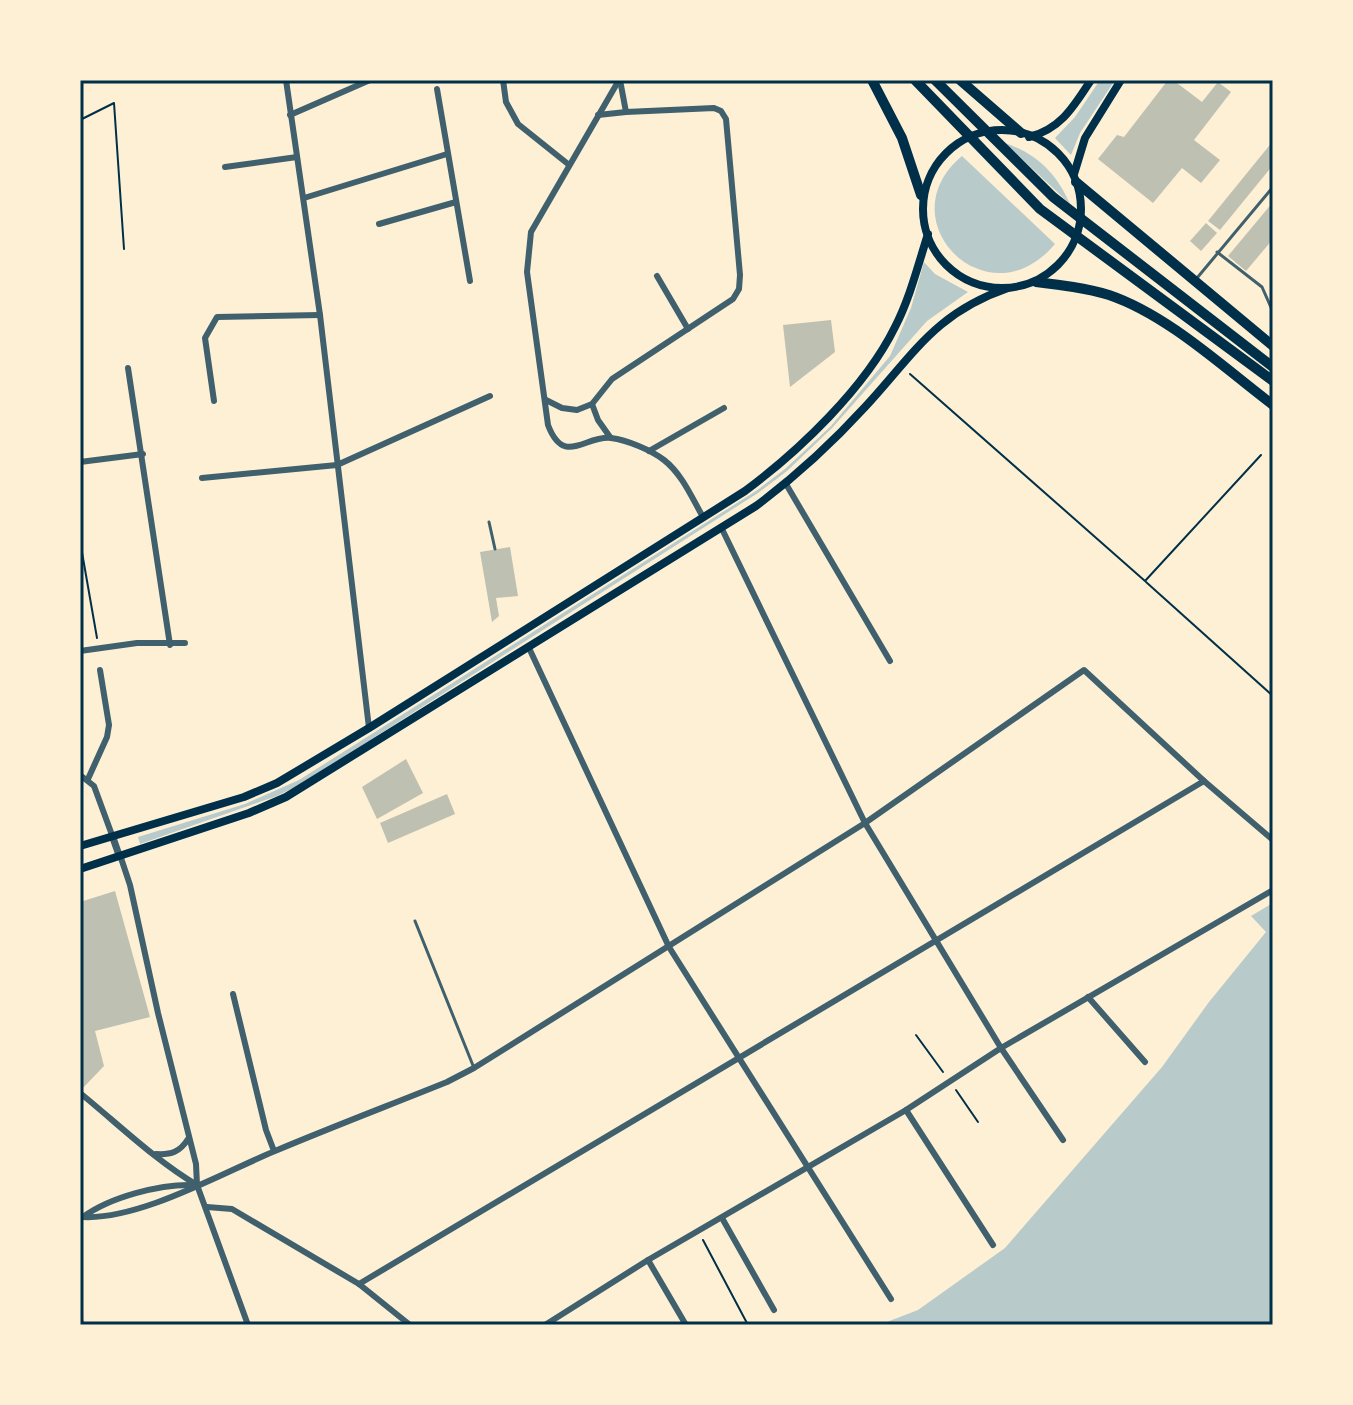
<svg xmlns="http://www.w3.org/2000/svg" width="1353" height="1405" font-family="Cabin,sans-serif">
<rect width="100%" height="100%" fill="#fdf0d5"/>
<g fill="#b9caca">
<polygon points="1100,80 1115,80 1080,133 1071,155 1055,138 1075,117"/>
<path d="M1005,143C1037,154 1056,173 1070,204Z"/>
<path d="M962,156L1055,244C988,324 885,220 962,156Z"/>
<polygon points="924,262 935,274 968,292 927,321 832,428 787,471 758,493 301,784 277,796 140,844 138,837 245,804 299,780 756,491 785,469 831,426 890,356 911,308"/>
<polygon points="1273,903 1273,1325 879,1325 918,1310 1005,1248 1162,1067 1209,1002 1266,932 1251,916"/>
</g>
<g fill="#bec0b2">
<polygon points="1168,80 1173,80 1202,102 1218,82 1231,92 1194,140 1220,160 1201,183 1182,168 1153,203 1098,159 1117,135 1124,137"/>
<polygon points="1273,141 1273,165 1220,230 1208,221"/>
<polygon points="1273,202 1273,239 1246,271 1228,256"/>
<polygon points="1206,223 1217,233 1201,251 1190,241"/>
<polygon points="831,320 835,352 790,387 783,325"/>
<polygon points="510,547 518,596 496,598 499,616 492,622 480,552"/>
<polygon points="406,759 423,793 377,819 362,787"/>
<polygon points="447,794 455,814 388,843 380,823"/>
<polygon points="115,891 150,1017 95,1031 104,1066 80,1091 80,902"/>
</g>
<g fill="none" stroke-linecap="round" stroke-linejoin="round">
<g stroke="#003049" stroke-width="2">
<polyline points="80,120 114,103 124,249"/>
<polyline points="910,374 1145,581 1261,455"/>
<polyline points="80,541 97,638"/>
<polyline points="1146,582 1273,696"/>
<polyline points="916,1035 943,1072"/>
<polyline points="956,1090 978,1122"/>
<polyline points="703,1240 748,1325"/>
</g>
<g stroke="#3f606c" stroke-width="3">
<polyline points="1217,252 1262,287 1273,312"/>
<polyline points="1197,278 1273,187"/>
<polyline points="489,522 495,549"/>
<polyline points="415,921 474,1068"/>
</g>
<g stroke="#3f606c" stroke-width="6">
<polyline points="286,80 320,315 369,728"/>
<polyline points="503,80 506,102 518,124 568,164"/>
<path d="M619,80L531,232L527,272L548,425C564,467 585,435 611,438C627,440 651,450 664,460C682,474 692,498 703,517"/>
<polyline points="620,80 626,112"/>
<polyline points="437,89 470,281"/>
<polyline points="290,115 370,80"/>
<polyline points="225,167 297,157"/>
<polyline points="304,198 447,154"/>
<polyline points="379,224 456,202"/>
<polyline points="657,276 688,329"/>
<polyline points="128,368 170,645"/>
<polyline points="546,400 562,408 577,410 592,404 612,379 733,299 739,289 740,275 726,119 721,111 714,108 626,112 598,115"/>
<polyline points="214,401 205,338 217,317 320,315"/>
<polyline points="592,404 598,420 610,437"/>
<polyline points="649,451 724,408"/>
<polyline points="80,462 143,454"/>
<polyline points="202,478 337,465 490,396"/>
<polyline points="786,484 890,661"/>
<polyline points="721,527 865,823 1001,1048 1063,1140"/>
<polyline points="529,648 669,947 891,1299"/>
<polyline points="80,651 137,643 185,643"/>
<polyline points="80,775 94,786 112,835"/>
<polyline points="88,779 107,737 109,725 100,670"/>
<polyline points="120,855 130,885 158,1013 196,1164 197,1185 248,1325"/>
<polyline points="233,994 266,1130 274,1151"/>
<polyline points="1088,997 1145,1062"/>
<path d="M80,1093C117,1123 156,1161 197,1185"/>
<polyline points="906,1110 993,1245"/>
<path d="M156,1154C171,1155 180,1152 188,1139"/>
<polyline points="207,1207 232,1209 359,1284 410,1325"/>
<path d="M83,1217C140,1220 222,1173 275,1151C332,1127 390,1105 447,1082L474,1068L865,823L1084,670L1204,781L1273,840"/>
<path d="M83,1217C110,1197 160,1184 193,1185"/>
<polyline points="722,1218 774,1310"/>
<polyline points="648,1260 686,1325"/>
<polyline points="359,1284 1204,781"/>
<polyline points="80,1319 81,1325"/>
<polyline points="545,1325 648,1260 906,1110 1001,1048 1273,890"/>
</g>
<polyline stroke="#3f606c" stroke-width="7" points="112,835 119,855"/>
<g stroke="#003049" stroke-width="8">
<circle cx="1002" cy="209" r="79"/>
<path d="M1029,137C1061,129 1074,106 1091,80"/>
<polyline points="1074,174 1085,138 1121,80"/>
<path d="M80,846L244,797L277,783L369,728L745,491C799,451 865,388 895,327C910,298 918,265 928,234"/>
<path d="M80,869L249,813L286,797L756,506C795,477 832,443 865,407C914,354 935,313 1008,288"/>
</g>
<g stroke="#003049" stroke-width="10">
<polyline points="872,80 902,138 921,195"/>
<polyline points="915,80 1040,209 1273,381"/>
<polyline points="935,80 1053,197 1273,367"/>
<polyline points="960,80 1021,133"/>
<polyline points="1076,182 1273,346"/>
<path d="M1036,282C1061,285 1086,288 1109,295C1168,315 1224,368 1273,405"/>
</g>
</g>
<rect width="1353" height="1405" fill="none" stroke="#fdf0d5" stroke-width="164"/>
<rect x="82" y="82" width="1189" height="1241" fill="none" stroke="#003049" stroke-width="3"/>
</svg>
